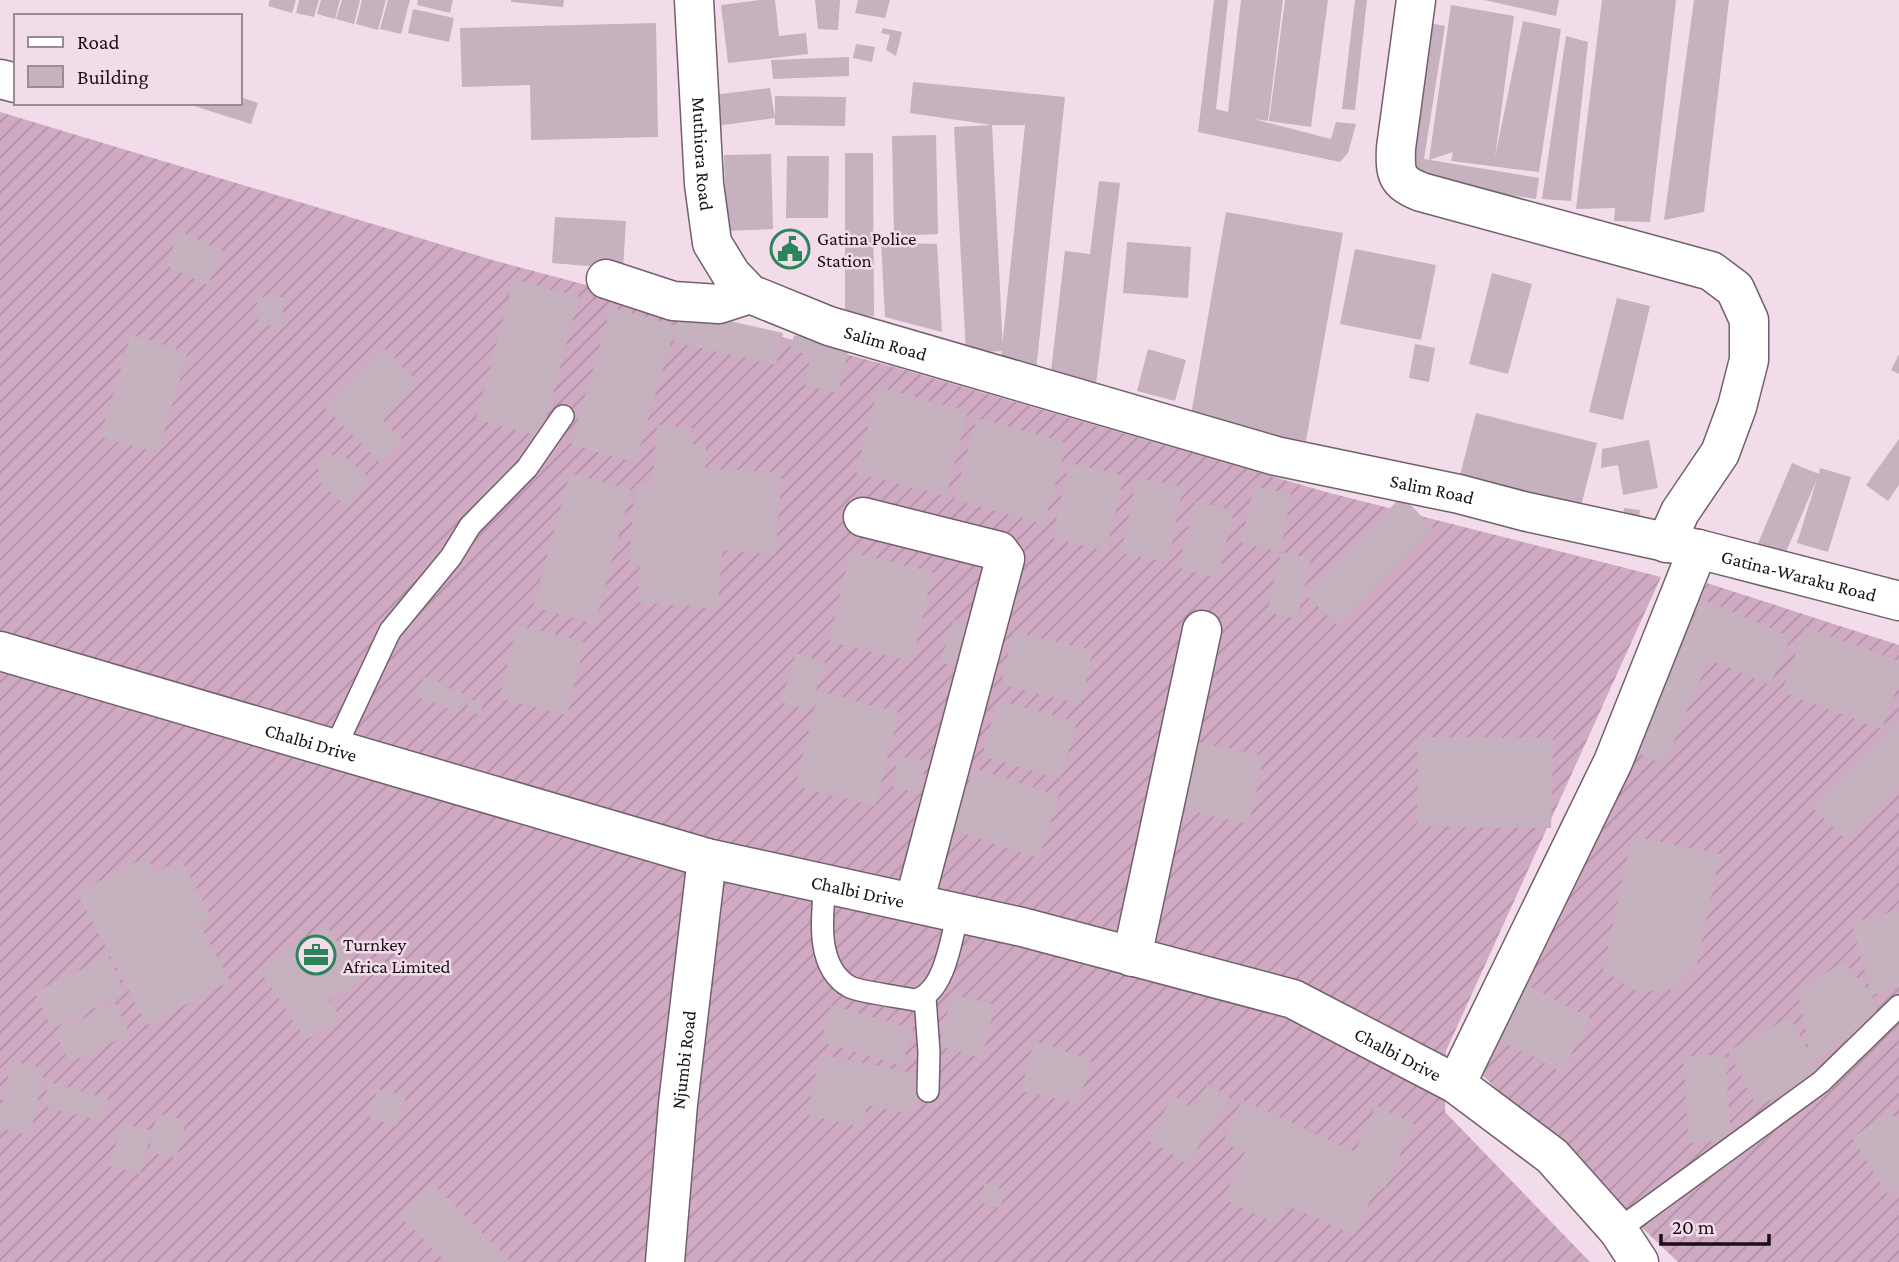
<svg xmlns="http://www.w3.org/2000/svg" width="1899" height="1262" font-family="'Crimson Pro',serif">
<defs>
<pattern id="garden-furrows" width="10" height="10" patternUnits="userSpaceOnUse" patternTransform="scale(1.75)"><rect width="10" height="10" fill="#d0aac3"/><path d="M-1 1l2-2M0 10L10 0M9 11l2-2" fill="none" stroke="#b291a7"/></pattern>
</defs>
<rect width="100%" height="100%" fill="#f2dcea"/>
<g fill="url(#garden-furrows)">
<polygon points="0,112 496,261 898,368 1326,492 1661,577 1446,1051 1445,1112 1590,1262 0,1262"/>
<polygon points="1707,583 1899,645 1899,1262 1678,1262 1482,1075"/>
</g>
<g fill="#c6b1be">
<polygon points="270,0 296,0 292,13 268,6"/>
<polygon points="299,0 319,0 314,17 296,13"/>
<polygon points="321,0 340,0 335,19 317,14"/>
<polygon points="342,0 360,0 354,24 336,19"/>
<polygon points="362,0 386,0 378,30 356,24"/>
<polygon points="388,0 410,0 401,34 380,29"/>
<polygon points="418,0 453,0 450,13 417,5"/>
<polygon points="511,0 564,0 563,7 511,2"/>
<polygon points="760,0 775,0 779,36 806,33 808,54 728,63 721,5"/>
<polygon points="815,0 840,0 838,30 818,29"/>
<polygon points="858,0 890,0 885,18 855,13"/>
<polygon points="1214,0 1228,0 1216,109 1228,112 1241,0 1283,0 1268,121 1253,119 1331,139 1336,122 1356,124 1348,153 1340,162 1198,132"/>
<polygon points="1285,0 1328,0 1311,127 1269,121"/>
<polygon points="1355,0 1367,0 1355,110 1342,109"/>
<polygon points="1484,0 1559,0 1556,16"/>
<polygon points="1602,0 1676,0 1650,222 1614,221 1615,208 1576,209"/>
<polygon points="1694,0 1729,0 1704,212 1664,220"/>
<polygon points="1451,5 1514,16 1495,157 1523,21 1561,29 1539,172 1451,161 1453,152 1429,160"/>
<polygon points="413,9 454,18 449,42 408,33"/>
<polygon points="656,23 658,137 531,140 530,85 462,87 460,28"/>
<polygon points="1429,23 1445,26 1424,159 1539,178 1536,199 1404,178"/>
<polygon points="883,28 902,32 896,56 886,50 890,35 881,33"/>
<polygon points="1566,36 1588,42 1571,201 1542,199"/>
<polygon points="856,44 875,47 872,62 853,58"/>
<polygon points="849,57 849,76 773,79 771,60"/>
<polygon points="913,82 1065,97 1036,371 1000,367 1025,125 992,125 910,113"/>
<polygon points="770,88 775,118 716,126 712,95"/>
<polygon points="775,96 846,97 845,126 775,125"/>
<polygon points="240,97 258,103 251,124 188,104 240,103"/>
<polygon points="992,125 1003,351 966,353 954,127"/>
<polygon points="936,135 938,234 894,236 892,136"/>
<polygon points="845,153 873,153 874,316 845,315"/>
<polygon points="771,154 773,229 726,231 724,155"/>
<polygon points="787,156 829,156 828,218 786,218"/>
<polygon points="1099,181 1120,183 1095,393 1049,388 1065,251 1090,254"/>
<polygon points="1226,212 1343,233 1306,441 1190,421"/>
<polygon points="555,217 626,221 623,269 552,263"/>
<polygon points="180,231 223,251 208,285 165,265"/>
<polygon points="881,242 937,244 942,332 885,317"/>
<polygon points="1127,242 1191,247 1188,298 1123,293"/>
<polygon points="1355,249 1436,265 1421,340 1340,324"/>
<polygon points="1492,273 1532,284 1508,374 1469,364"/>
<polygon points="514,279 579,297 541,437 476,419"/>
<polygon points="257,297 283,297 283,325 258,325"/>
<polygon points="1617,298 1650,306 1623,420 1589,412"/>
<polygon points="611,307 676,326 635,463 571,444"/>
<polygon points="681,310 783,333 776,365 674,342"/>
<polygon points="131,335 188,352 158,453 100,437"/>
<polygon points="794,335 849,347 838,393 804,385 811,355 790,351"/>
<polygon points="1415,344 1435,348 1429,382 1409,378"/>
<polygon points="383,348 419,383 383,421 402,440 380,462 325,408"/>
<polygon points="1148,349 1186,360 1175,401 1137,391"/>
<polygon points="1899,354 1899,374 1891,370"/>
<polygon points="878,387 968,411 946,496 856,473"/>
<polygon points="1476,413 1597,443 1581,506 1460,475"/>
<polygon points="977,418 1067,443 1044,524 954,500"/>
<polygon points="657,425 692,428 691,444 706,446 705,468 782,473 776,554 722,550 718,609 637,602 640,566 629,565 635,484 652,485"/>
<polygon points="1899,439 1899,485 1888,501 1866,485"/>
<polygon points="1649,440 1658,488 1623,495 1618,465 1601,468 1602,449"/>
<polygon points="319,454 344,456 371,480 348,508 318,481"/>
<polygon points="1069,463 1124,476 1106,551 1052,538"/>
<polygon points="1792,463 1819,474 1820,468 1851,477 1828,552 1797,543 1817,479 1783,559 1756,548"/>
<polygon points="570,473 631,490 595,624 533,607"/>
<polygon points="1137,478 1183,487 1168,562 1121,553"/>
<polygon points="1254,486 1291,494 1281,552 1241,543"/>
<polygon points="1402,496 1433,528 1337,625 1305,594"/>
<polygon points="1195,501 1234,511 1218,578 1178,568"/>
<polygon points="1624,508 1640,510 1638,523 1622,521"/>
<polygon points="850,552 933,572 912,661 829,642"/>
<polygon points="1281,552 1311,559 1297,619 1267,612"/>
<polygon points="1702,599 1791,637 1770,685 1709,659 1664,765 1636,752"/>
<polygon points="953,620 978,627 966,669 941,662"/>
<polygon points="517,625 585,642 567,715 499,698"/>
<polygon points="1805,627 1899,661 1899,682 1882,729 1782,692"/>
<polygon points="1013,632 1093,650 1081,704 1001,685"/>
<polygon points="796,653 825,663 809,711 781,702"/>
<polygon points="424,676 446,684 445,687 465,694 458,712 417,697"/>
<polygon points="819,691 899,713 875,806 795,786"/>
<polygon points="468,699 483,702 481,714 467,712"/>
<polygon points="998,700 1077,722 1060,779 982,756"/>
<polygon points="1897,722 1899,725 1899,787 1846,840 1813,808"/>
<polygon points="1418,737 1553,738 1551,828 1417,826"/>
<polygon points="1189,740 1264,756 1249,824 1174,807"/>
<polygon points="898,755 926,761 920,793 892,787"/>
<polygon points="974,768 1059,796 1039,858 953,830"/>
<polygon points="1632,836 1720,854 1697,964 1675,989 1638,992 1603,971"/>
<polygon points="147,856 155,873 181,859 212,918 200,925 230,981 147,1025 77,893"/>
<polygon points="1897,910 1899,912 1899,987 1872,995 1851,923"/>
<polygon points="326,925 362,979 329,1001 341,1017 306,1040 259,969"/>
<polygon points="108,956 125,993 52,1029 35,992"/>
<polygon points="1844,962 1872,995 1879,1021 1812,1061 1797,990"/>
<polygon points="1519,981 1590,1018 1562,1072 1491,1035"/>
<polygon points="952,994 995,1005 982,1058 939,1046"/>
<polygon points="115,1003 130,1034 69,1063 55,1032"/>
<polygon points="831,1005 913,1029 902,1066 821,1042"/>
<polygon points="1790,1017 1820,1074 1757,1107 1728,1051"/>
<polygon points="1034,1041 1091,1060 1079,1103 1021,1091"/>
<polygon points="820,1054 922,1075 913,1114 867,1105 863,1127 807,1115"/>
<polygon points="1725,1054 1731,1140 1689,1143 1683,1057"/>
<polygon points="12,1061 45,1069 30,1135 0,1128 0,1111"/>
<polygon points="49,1082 108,1099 101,1121 43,1106"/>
<polygon points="1208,1084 1230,1098 1187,1164 1147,1139 1174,1096 1193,1108"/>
<polygon points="377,1089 406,1096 397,1126 370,1118"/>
<polygon points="1242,1100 1355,1152 1376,1106 1414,1124 1385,1188 1377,1185 1354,1235 1286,1205 1277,1224 1224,1199 1245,1152 1223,1143"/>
<polygon points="1891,1111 1899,1124 1899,1189 1889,1196 1852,1138"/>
<polygon points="157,1114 186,1120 177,1158 149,1152"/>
<polygon points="122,1123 152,1131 140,1174 110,1166"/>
<polygon points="992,1182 1000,1184 999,1189 1005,1190 1000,1208 980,1202 985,1183 990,1185"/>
<polygon points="432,1183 511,1262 446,1262 399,1215"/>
</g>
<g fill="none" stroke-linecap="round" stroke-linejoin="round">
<defs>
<g id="lane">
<polyline points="335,748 390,631 451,557 470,526 527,468 563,416"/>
<path d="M825,884C822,916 815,968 850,987C860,992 901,997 915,1000C945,993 951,939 958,913"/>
<polyline points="925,997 929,1052 928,1091"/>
<polyline points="1618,1230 1821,1082 1899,1006"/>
</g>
<g id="street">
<path d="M1416,0L1396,148C1395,174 1396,182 1421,192L1711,271L1735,289L1749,320V360L1737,407L1720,453L1680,512L1666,543"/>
<polyline points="0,79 16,83"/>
<polyline points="606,279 673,301 719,304 750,294"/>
<polyline points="863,517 999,551 1005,559 914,903"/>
<path id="s1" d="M0,651L707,858L1022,927L1293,999L1456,1084L1552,1156L1618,1230L1639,1262"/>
<polyline points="1132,957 1202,630"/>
<polyline points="1456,1084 1613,762 1698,549"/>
<path id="s2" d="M665,1262L678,1104L707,858"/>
</g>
<g id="secondary">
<path id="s3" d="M694,0L704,184L712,243L731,274L750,294L829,326L1276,456L1459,494L1523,511L1698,549L1899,601"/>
</g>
</defs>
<use href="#lane" stroke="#73606c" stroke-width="24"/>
<use href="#street" stroke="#73606c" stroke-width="41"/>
<use href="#secondary" stroke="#73606c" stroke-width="41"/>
<use href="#lane" stroke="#fff" stroke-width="21"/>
<use href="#street" stroke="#fff" stroke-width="38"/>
<use href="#secondary" stroke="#fff" stroke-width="38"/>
</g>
<defs>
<symbol id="civic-ring" viewBox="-11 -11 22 22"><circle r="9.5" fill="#f2dcea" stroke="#2b855b" stroke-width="1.5"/><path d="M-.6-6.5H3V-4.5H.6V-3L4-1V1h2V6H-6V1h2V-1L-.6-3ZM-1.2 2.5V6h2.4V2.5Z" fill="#2b855b"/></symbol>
<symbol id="office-ring" viewBox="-11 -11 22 22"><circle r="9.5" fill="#f2dcea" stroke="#2b855b" stroke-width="1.5"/><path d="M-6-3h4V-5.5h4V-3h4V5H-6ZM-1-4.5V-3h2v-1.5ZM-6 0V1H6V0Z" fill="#2b855b"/></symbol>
</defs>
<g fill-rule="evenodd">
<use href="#civic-ring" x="768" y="227" width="44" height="44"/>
<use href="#office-ring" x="294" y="933" width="44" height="44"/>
</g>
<g text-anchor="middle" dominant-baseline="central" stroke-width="5" stroke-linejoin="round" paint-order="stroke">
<g font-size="19" fill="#191116" stroke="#f2dcea">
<text stroke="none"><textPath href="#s3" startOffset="154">Muthiora Road</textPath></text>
<text stroke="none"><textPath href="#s3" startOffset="452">Salim Road</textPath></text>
<text stroke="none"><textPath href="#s3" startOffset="1018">Salim Road</textPath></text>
<text stroke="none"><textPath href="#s3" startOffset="1395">Gatina-Waraku Road</textPath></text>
<text stroke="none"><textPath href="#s1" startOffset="324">Chalbi Drive</textPath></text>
<text stroke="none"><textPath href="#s1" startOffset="891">Chalbi Drive</textPath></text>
<text stroke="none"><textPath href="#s1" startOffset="1458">Chalbi Drive</textPath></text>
<text stroke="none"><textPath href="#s2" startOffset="203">Njumbi Road</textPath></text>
</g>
<g font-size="19" fill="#191116" stroke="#f2dcea" text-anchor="start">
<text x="817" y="238">Gatina Police<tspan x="817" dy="22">Station</tspan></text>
<text x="343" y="944">Turnkey<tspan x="343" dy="22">Africa Limited</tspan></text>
</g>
</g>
<rect x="14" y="14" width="228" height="91" fill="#f2dcea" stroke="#9b8b95" stroke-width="2"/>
<rect x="28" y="37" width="35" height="10" fill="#ffffff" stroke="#9b8b95" stroke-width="2"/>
<text x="77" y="49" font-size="21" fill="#191116">Road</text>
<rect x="28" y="66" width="35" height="21" fill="#c6b1be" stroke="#9b8b95" stroke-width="2"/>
<text x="77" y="84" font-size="21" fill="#191116">Building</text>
<path d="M1661 1234v10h108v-10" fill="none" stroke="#191116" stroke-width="3.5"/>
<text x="1672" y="1234" font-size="21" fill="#191116" stroke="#f2dcea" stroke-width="5" paint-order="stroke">20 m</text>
</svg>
